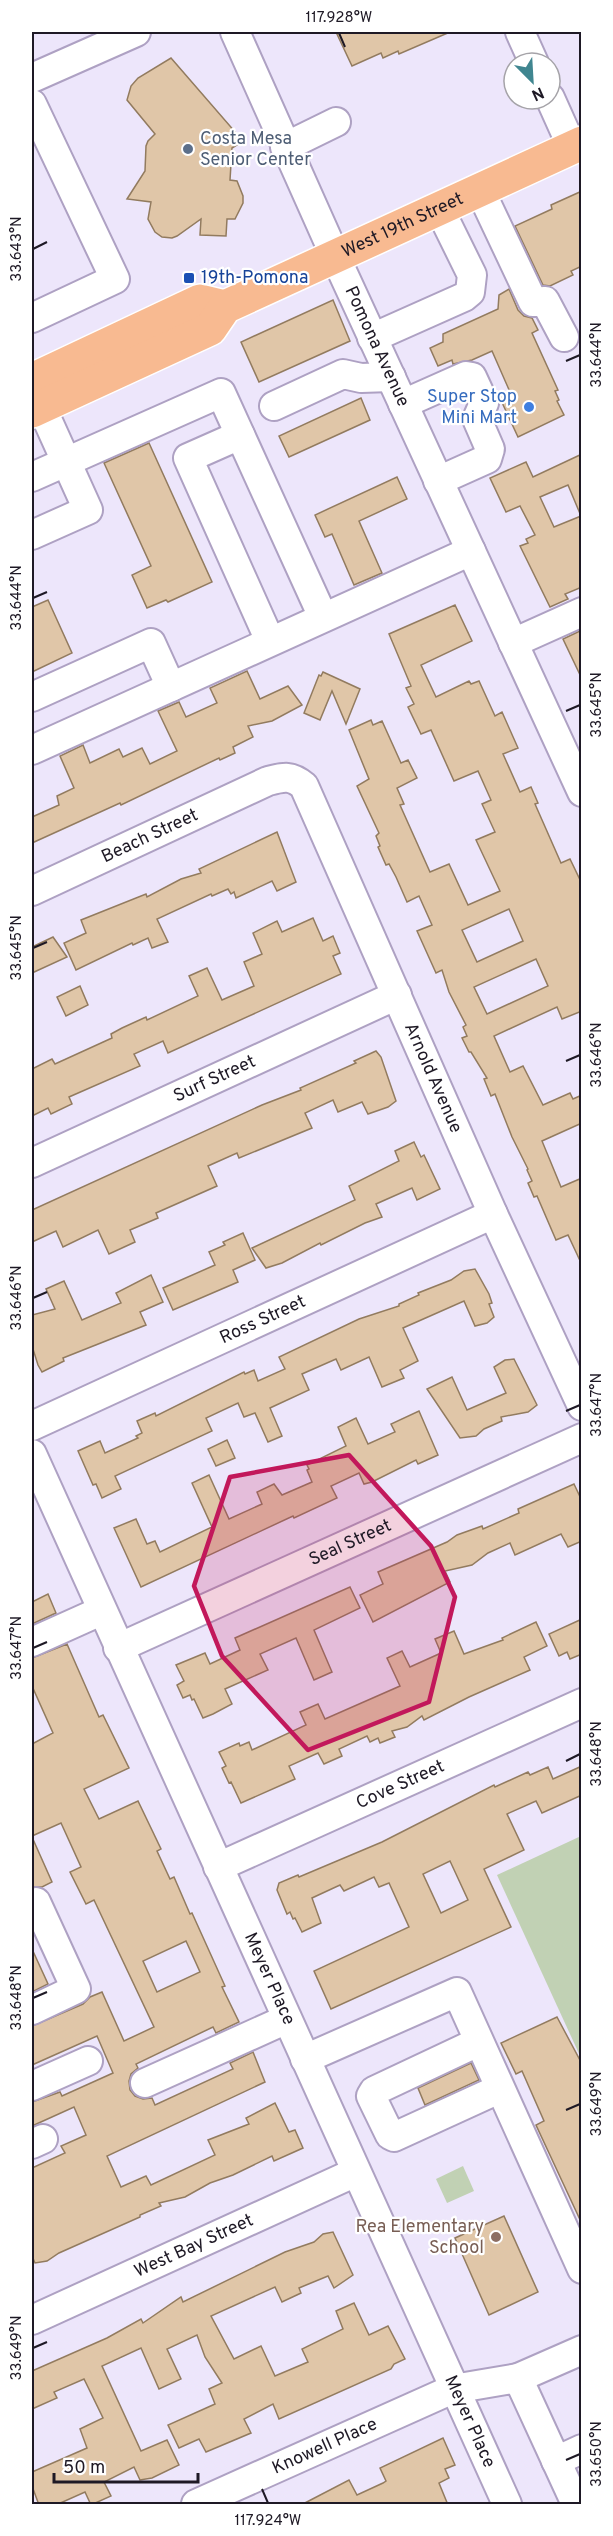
<svg xmlns="http://www.w3.org/2000/svg" width="613" height="2536" font-family="Overpass,sans-serif">
<rect width="100%" height="100%" fill="#ede6fb"/>
<g fill="#c1d1b4">
<polygon points="581,1836 581,2058 497,1875"/>
<polygon points="463,2166 474,2191 447,2203 436,2179"/>
</g>
<g fill="#e0c6a8" stroke="#927b5f" stroke-width="1.5" fill-rule="evenodd">
<polygon points="336,32 450,32 399,54 398,51 383,58 381,53 352,66"/>
<polygon points="171,58 243,141 232,148 230,180 237,181 243,196 243,203 235,219 227,219 226,236 200,235 201,219 177,236 172,238 162,237 155,232 148,219 151,202 127,199 145,171 146,146 148,141 155,134 127,100 131,86 138,78"/>
<polygon points="582,191 582,266 571,271 573,275 550,286 543,285 515,226 552,209 551,205"/>
<polygon points="509,289 518,310 524,316 532,318 538,330 532,333 558,390 555,391 559,400 557,401 564,415 518,437 499,396 510,392 492,351 472,360 453,364 452,360 438,366 430,348 443,342 443,334 498,309 499,295"/>
<polygon points="333,300 350,341 259,382 241,342"/>
<polygon points="361,398 370,420 289,457 279,436"/>
<polygon points="149,443 212,582 168,602 166,600 147,608 132,575 151,566 104,463"/>
<path d="M582,454V587L565,594L568,599L550,607L520,546L528,543L526,539L535,535L520,506L506,512L490,478L526,462L533,477ZM568,485L581,516L554,527L540,497Z"/>
<polygon points="397,477 407,499 359,521 382,573 354,585 332,534 325,537 315,515"/>
<polygon points="48,600 72,653 32,672 32,607"/>
<path d="M455,605L472,641L421,665L436,697L469,681L471,684L479,681L495,716L502,712L518,748L503,754L520,792L531,787L538,803L535,804L561,863L570,859L582,884V1011L562,1019L557,1007L494,1036L510,1072L523,1066L543,1105L570,1093L573,1099L582,1095V1123L542,1141L561,1187L582,1178V1265L568,1235L556,1240L537,1196L534,1197L528,1183L532,1181L527,1170L528,1169L512,1137L495,1094L491,1096L484,1079L487,1078L471,1052H469L462,1038L467,1036L463,1027L466,1025L449,992L442,970L436,973L417,931L432,925L419,896L407,902L396,877L389,864L386,865L378,847L380,846L376,836L379,833L357,786L369,779L349,730L371,720L373,725L382,721L401,763L408,760L417,778L397,788L404,804L400,805L430,872L449,864L468,905L500,891L476,840L495,832L482,804L491,800L478,771L454,781L431,730L421,734L408,707L414,704L406,688L411,686L389,634ZM509,909L523,941L477,962L462,930ZM536,959L548,986L487,1014L474,987Z"/>
<polygon points="582,630 582,679 563,639"/>
<polygon points="247,671 260,699 288,686 302,705 272,721 248,726 253,737 233,747 235,753 220,760 219,758 121,805 120,803 32,843 32,817 59,805 57,796 74,788 60,756 83,745 90,763 119,749 123,757 142,748 150,764 177,751 158,711 179,702 186,717 217,703 210,688"/>
<polygon points="323,672 360,689 346,724 332,691 320,720 304,713 319,675 321,676"/>
<polygon points="277,832 296,882 277,891 272,881 236,898 234,892 231,894 228,889 212,896 211,894 157,919 168,942 152,948 148,938 133,945 132,943 76,970 64,943 86,933 81,920 146,894 147,897 181,879 201,873 199,869"/>
<polygon points="313,918 323,941 333,936 340,953 333,956 341,974 168,1053 163,1041 134,1054 140,1066 69,1097 72,1104 51,1114 48,1108 32,1116 32,1069 52,1059 55,1064 112,1038 111,1034 122,1028 146,1017 147,1020 198,996 189,976 207,968 222,1000 254,986 244,962 262,954 253,933 277,921 282,932"/>
<polygon points="53,937 67,957 32,973 32,947"/>
<polygon points="80,986 88,1005 66,1016 57,997"/>
<polygon points="376,1051 381,1057 396,1101 388,1107 368,1114 362,1102 338,1112 333,1100 305,1113 312,1128 239,1158 237,1153 208,1166 217,1186 156,1213 158,1218 130,1230 135,1242 109,1254 98,1230 63,1247 56,1231 32,1242 32,1210 262,1105 301,1090 300,1088 356,1063 354,1061"/>
<polygon points="414,1142 421,1157 424,1155 440,1189 417,1200 412,1188 376,1204 382,1217 365,1223 321,1245 320,1243 282,1263 266,1268 252,1248 355,1200 349,1186 399,1161 395,1151"/>
<polygon points="243,1233 255,1260 233,1270 238,1282 173,1310 163,1288 215,1265 209,1252 225,1245 223,1242"/>
<polygon points="475,1269 489,1294 492,1303 489,1304 494,1317 487,1323 475,1326 464,1301 403,1328 418,1361 400,1370 404,1378 382,1387 369,1357 341,1370 336,1359 302,1374 309,1390 270,1408 282,1436 268,1442 255,1413 244,1417 238,1403 206,1418 212,1431 115,1476 121,1489 102,1498 96,1484 93,1485 78,1451 100,1441 105,1453 138,1438 136,1436 142,1433 137,1421 155,1413 156,1416 244,1372 245,1374 254,1370 258,1381 285,1369 279,1357 359,1319 399,1306 399,1304 419,1295 418,1293 451,1280 464,1271"/>
<polygon points="151,1275 163,1302 140,1312 146,1325 63,1358 64,1361 42,1372 38,1365 32,1346 32,1315 55,1309 46,1289 64,1281 82,1320 121,1303 116,1293"/>
<polygon points="514,1359 537,1405 528,1412 501,1417 502,1421 484,1429 476,1436 460,1438 427,1389 452,1377 467,1410 506,1393 494,1367 505,1360"/>
<polygon points="419,1411 438,1455 418,1464 416,1460 372,1482 364,1484 359,1473 331,1486 337,1498 294,1518 293,1516 141,1587 114,1528 136,1519 147,1544 155,1541 160,1552 212,1527 192,1483 209,1475 229,1519 262,1504 257,1492 274,1484 282,1495 312,1482 307,1470 309,1469 307,1465 346,1446 338,1427 356,1418 368,1444 395,1432 391,1424"/>
<polygon points="227,1440 235,1458 216,1466 208,1449"/>
<polygon points="574,1484 582,1501 582,1541 568,1547 561,1534 515,1555 510,1543 488,1553 472,1565 445,1571 450,1582 373,1622 360,1595 383,1584 378,1572 447,1542 457,1535 482,1526 483,1529 519,1513 518,1509"/>
<polygon points="350,1587 360,1608 314,1630 332,1672 314,1680 296,1638 260,1654 268,1670 225,1689 232,1704 213,1714 203,1718 194,1699 192,1700 190,1695 183,1698 177,1685 184,1681 176,1665 205,1653 210,1664 240,1650 235,1638"/>
<polygon points="48,1594 56,1613 32,1624 32,1602"/>
<polygon points="582,1619 582,1654 570,1659 567,1652 559,1656 549,1634"/>
<polygon points="536,1622 547,1646 524,1657 530,1670 469,1697 424,1720 422,1716 407,1727 392,1731 395,1737 380,1743 378,1738 370,1742 367,1736 339,1749 342,1756 324,1764 318,1753 289,1766 295,1779 241,1803 231,1782 229,1783 222,1768 226,1766 219,1752 239,1743 240,1746 249,1742 252,1750 306,1725 300,1712 318,1704 325,1719 400,1686 387,1658 402,1651 410,1667 441,1653 435,1639 454,1631 464,1654 503,1640 502,1638"/>
<path d="M67,1644L99,1717L103,1715L129,1768L84,1789L99,1819L138,1801L161,1849L157,1851L170,1879L174,1877L190,1914L192,1913L225,1986L222,1987L239,2022L216,2033L213,2027L136,2064L138,2068L131,2074L129,2081L130,2090L135,2096L143,2099L152,2098L155,2105L233,2069L230,2063L253,2052L265,2082L107,2156L121,2187L146,2176L151,2185L215,2155L208,2140L249,2124L246,2118L275,2103L289,2132L295,2130L303,2148L274,2161L272,2156L233,2175L210,2183L185,2197L159,2203L161,2206L140,2215V2217L59,2253L47,2261L35,2263L32,2256V2168L65,2153L61,2146L86,2135L74,2107L32,2126V2102L60,2092L62,2096L113,2073L97,2036L32,2065V2026L83,2004L90,1997L102,1992L124,2041L154,2027L94,1900L86,1904L70,1872L81,1867L61,1823L32,1836V1744L53,1733L32,1686V1658ZM186,1941L200,1972L157,1992L143,1961Z"/>
<path d="M582,1766V1795L542,1813L536,1801L507,1814L524,1850L484,1869L511,1927L331,2009L314,1971L409,1927L389,1883L379,1887L374,1877L344,1891L340,1885L312,1898L321,1923L302,1932L295,1918L293,1919L290,1912L287,1914L277,1890L279,1883L298,1875L299,1877L382,1842L494,1785L495,1787L528,1772L530,1775L548,1767L553,1779ZM450,1861L468,1900L441,1913L423,1874Z"/>
<polygon points="32,1837 52,1882 42,1887 32,1887"/>
<polygon points="32,1949 48,1984 32,1992"/>
<polygon points="557,2017 582,2064 582,2224 536,2125 544,2121 522,2071 516,2074 501,2043"/>
<polygon points="471,2063 479,2080 425,2105 418,2088"/>
<polygon points="504,2216 538,2292 489,2315 455,2238"/>
<polygon points="333,2232 353,2275 334,2288 328,2276 299,2288 301,2293 282,2302 275,2287 211,2316 234,2359 261,2346 275,2376 308,2362 302,2349 343,2329 336,2311 354,2303 369,2335 388,2326 405,2359 394,2364 391,2369 279,2419 273,2404 244,2419 251,2433 206,2452 199,2439 179,2448 168,2425 215,2404 209,2389 222,2383 205,2357 197,2335 167,2349 181,2379 159,2389 141,2348 102,2366 141,2451 167,2440 179,2465 152,2478 140,2480 134,2467 104,2482 111,2496 91,2505 85,2492 56,2505 39,2505 32,2486 32,2472 87,2448 80,2429 103,2418 84,2379 54,2392 57,2398 32,2409 32,2371 107,2338 141,2319 143,2323 181,2297 183,2302 285,2252 314,2242 323,2234"/>
<polygon points="443,2438 455,2465 445,2469 449,2478 439,2483 448,2505 301,2505 349,2480 357,2495 383,2483 386,2481 380,2468"/>
</g>
<g fill="none" stroke-linecap="round" stroke-linejoin="round">
<defs>
<g id="minor">
<path id="s1" d="M235,32L335,256L582,792"/>
<polyline points="520,32 534,63"/>
<polyline points="32,78 136,32"/>
<polyline points="550,98 572,147"/>
<polyline points="32,104 115,279 32,318"/>
<polyline points="285,147 336,122"/>
<polyline points="480,190 533,302 545,301 564,337"/>
<polyline points="372,338 464,297 470,292 472,275 439,208"/>
<polyline points="403,404 466,376 472,377 484,403 477,419 490,449 487,459 438,481"/>
<polyline points="274,406 343,374 361,378 391,377"/>
<polyline points="240,435 188,458 270,641"/>
<polyline points="32,477 221,393 323,617"/>
<polyline points="32,535 88,510 32,386"/>
<polyline points="513,643 582,612"/>
<polyline points="32,697 151,643 171,687"/>
<polyline points="32,750 471,551"/>
<path id="s2" d="M32,891L268,781C284,777 291,775 304,786L493,1214L582,1406"/>
<path id="s3" d="M32,1163L397,995"/>
<path id="s4" d="M32,1426L493,1214"/>
<path id="s5" d="M32,1454L507,2504"/>
<polyline points="32,1642 101,1611"/>
<path id="s6" d="M118,1648L582,1438"/>
<path id="s7" d="M218,1867L582,1703"/>
<polyline points="32,1905 36,1902 76,1989 32,2010"/>
<polyline points="478,2042 374,2091 371,2096 390,2135 394,2137 499,2089"/>
<polyline points="305,2059 457,1992 582,2269"/>
<polyline points="145,2083 287,2019"/>
<polyline points="32,2086 88,2061"/>
<polyline points="32,2144 43,2139"/>
<path id="s8" d="M32,2320L356,2172"/>
<polyline points="518,2378 582,2350"/>
<polyline points="556,2461 582,2449"/>
<path id="s9" d="M196,2504L453,2389L518,2378L576,2504"/>
</g>
<g id="major">
<polyline points="32,380 200,301 225,307"/>
<path id="s10" d="M32,411L210,329L225,307L582,143"/>
</g>
</defs>
<use href="#minor" stroke="#aea1c3" stroke-width="32"/>
<use href="#major" stroke="#fff" stroke-width="36"/>
<use href="#minor" stroke="#fff" stroke-width="28"/>
<use href="#major" stroke="#f8ba91" stroke-width="33"/>
</g>
<path fill="#c2185b" fill-opacity="0.2" stroke="#c2185b" stroke-width="4.5" stroke-linejoin="round" d="M349,1455L431,1546L455,1597L429,1702L308,1750L222,1656L194,1586L230,1477Z"/>
<path fill="none" stroke="#1e1925" stroke-width="2" d="M339,33L345,47M33,249L47,242M566,361L580,355M33,598L47,592M566,711L580,705M33,948L47,942M566,1061L580,1055M33,1298L47,1292M566,1411L580,1405M33,1648L47,1642M566,1761L580,1754M33,1998L47,1992M566,2110L580,2104M33,2348L47,2342M566,2460L580,2454M262,2489L268,2503"/>
<circle fill="#5c6f8a" stroke="#fff" stroke-width="2" cx="188" cy="149" r="6"/>
<rect fill="#1a4fb4" stroke="#fff" stroke-width="2" x="183" y="272" width="12" height="12" rx="3"/>
<circle fill="#3f7fe0" stroke="#fff" stroke-width="2" cx="529" cy="407" r="6"/>
<circle fill="#8d6e63" stroke="#fff" stroke-width="2" cx="496" cy="2237" r="6"/>
<g text-anchor="middle" dominant-baseline="central" stroke-width="4.5" stroke-linejoin="round" paint-order="stroke">
<g font-size="18" fill="#4e5e75" stroke="#fff" text-anchor="start">
<text x="200" y="139">Costa Mesa<tspan x="200" dy="21">Senior Center</tspan></text>
</g>
<g font-size="18" fill="#1e1925" stroke="#fff">
<text stroke="none"><textPath href="#s10" startOffset="418">West 19th Street</textPath></text>
<text stroke="none"><textPath href="#s1" startOffset="345">Pomona Avenue</textPath></text>
<text stroke="none"><textPath href="#s2" startOffset="130">Beach Street</textPath></text>
<text stroke="none"><textPath href="#s2" startOffset="618">Arnold Avenue</textPath></text>
<text stroke="none"><textPath href="#s3" startOffset="201">Surf Street</textPath></text>
<text stroke="none"><textPath href="#s4" startOffset="254">Ross Street</textPath></text>
<text stroke="none"><textPath href="#s6" startOffset="255">Seal Street</textPath></text>
<text stroke="none"><textPath href="#s7" startOffset="200">Cove Street</textPath></text>
<text stroke="none"><textPath href="#s5" startOffset="576">Meyer Place</textPath></text>
<text stroke="none"><textPath href="#s8" startOffset="178">West Bay Street</textPath></text>
<text stroke="none"><textPath href="#s5" startOffset="1062">Meyer Place</textPath></text>
<text stroke="none"><textPath href="#s9" startOffset="141">Knowell Place</textPath></text>
</g>
<g font-size="18" fill="#164399" stroke="#fff" text-anchor="start">
<text x="201" y="278">19th-Pomona</text>
</g>
<g font-size="18" fill="#366cbe" stroke="#fff" text-anchor="end">
<text x="517" y="397">Super Stop<tspan x="517" dy="21">Mini Mart</tspan></text>
</g>
<g font-size="18" fill="#785e54" stroke="#fff" text-anchor="end">
<text x="484" y="2227">Rea Elementary<tspan x="484" dy="21">School</tspan></text>
</g>
</g>
<rect width="613" height="2536" fill="none" stroke="#ffffff" stroke-width="66"/>
<g transform="translate(532 81) rotate(156)"><circle r="28" fill="#ffffff" stroke="#a5a3a8" stroke-width="1.5"/>
<path d="M0-4.5L10 22L0 15L-10 22Z" fill="#408690"/>
<text y="-9" font-size="16" font-weight="bold" text-anchor="middle" fill="#1e1925">N</text>
</g>
<path d="M54 2473v9h144v-9" fill="none" stroke="#1e1925" stroke-width="3"/>
<text x="63" y="2473" font-size="18" fill="#1e1925" stroke="#ffffff" stroke-width="4.5" paint-order="stroke">50 m</text>
<rect x="33" y="33" width="547" height="2470" fill="none" stroke="#1e1925" stroke-width="2"/>
<g font-size="15" text-anchor="middle" fill="#1e1925">
<text x="339" y="22">117.928°W</text>
<text transform="translate(16 249) rotate(-90)" y="5">33.643°N</text>
<text transform="translate(596 355) rotate(-90)" y="5">33.644°N</text>
<text transform="translate(16 598) rotate(-90)" y="5">33.644°N</text>
<text transform="translate(596 705) rotate(-90)" y="5">33.645°N</text>
<text transform="translate(16 948) rotate(-90)" y="5">33.645°N</text>
<text transform="translate(596 1055) rotate(-90)" y="5">33.646°N</text>
<text transform="translate(16 1298) rotate(-90)" y="5">33.646°N</text>
<text transform="translate(596 1405) rotate(-90)" y="5">33.647°N</text>
<text transform="translate(16 1648) rotate(-90)" y="5">33.647°N</text>
<text transform="translate(596 1754) rotate(-90)" y="5">33.648°N</text>
<text transform="translate(16 1998) rotate(-90)" y="5">33.648°N</text>
<text transform="translate(596 2104) rotate(-90)" y="5">33.649°N</text>
<text transform="translate(16 2348) rotate(-90)" y="5">33.649°N</text>
<text transform="translate(596 2454) rotate(-90)" y="5">33.650°N</text>
<text x="268" y="2525">117.924°W</text>
</g>
</svg>
